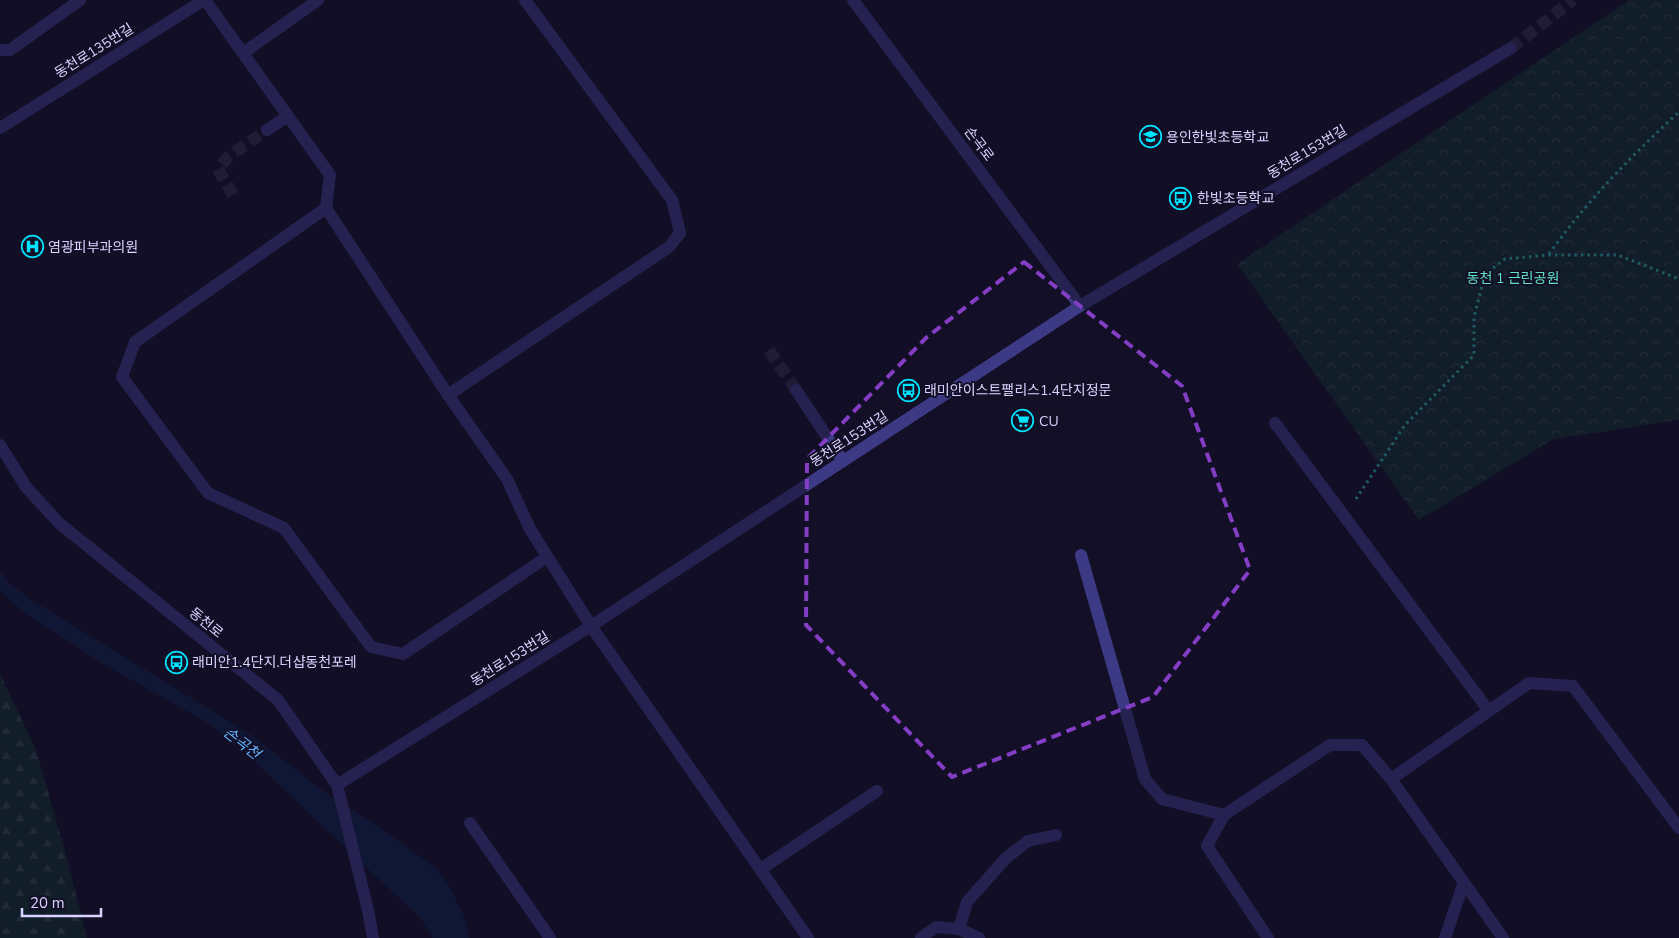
<svg xmlns="http://www.w3.org/2000/svg" width="1679" height="938" font-family="'Nunito Sans','Noto Sans KR',sans-serif">
<defs>
<pattern id="forest-firs" width="22" height="20" patternUnits="userSpaceOnUse" patternTransform="scale(1.25)"><rect width="22" height="20" fill="#12302f"/><path d="M5 1l3.5 6h-7zM16 11l3.5 6h-7z" fill="#344d4e"/></pattern>
<pattern id="park-crowns" width="20" height="18" patternUnits="userSpaceOnUse" patternTransform="scale(1.25)"><rect width="20" height="18" fill="#12302f"/><path d="M2 6a3 3 0 1 1 6 0M12 15a3 3 0 1 1 6 0" fill="none" stroke="#344d4e"/></pattern>
</defs>
<rect width="100%" height="100%" fill="#130f26"/>
<polygon fill="url(#forest-firs)" points="0,674 36,750 65,851 87,938 0,938"/>
<polygon fill="url(#park-crowns)" points="1629,0 1679,0 1679,420 1554,439 1419,520 1237,264"/>
<polygon fill="#0c2248" points="0,571 9,583 30,599 253,736 327,794 379,827 436,868 449,886 464,917 469,938 433,938 421,919 239,747 205,721 108,667 25,613 0,591"/>
<g fill="none" stroke-linecap="round" stroke-linejoin="round">
<g stroke="#312d47" stroke-width="12" stroke-dasharray="12 6" stroke-linecap="butt">
<polyline points="1511,48 1573,0"/>
<polyline points="233,195 218,169 229,156 267,130"/>
<polyline points="769,350 796,390"/>
</g>
<g stroke="#2fb8b0" stroke-width="3" stroke-dasharray="2.5 4" stroke-linecap="butt">
<path d="M1549,254C1587,201 1631,156 1679,112"/>
<polyline points="1356,499 1405,425 1474,355 1474,317 1485,274 1505,259 1548,255 1618,255 1679,279"/>
</g>
<g stroke="#3d3a85" stroke-width="12">
<polyline points="205,0 330,175 326,208 448,395 507,479 530,529 591,626 808,938"/>
<polyline points="853,0 1080,306"/>
<polyline points="0,50 10,50 80,0"/>
<polyline points="243,53 318,0"/>
<polyline points="0,128 204,0"/>
<polyline points="267,130 288,116"/>
<polyline points="326,208 135,342 122,377 208,493 284,528 371,647 403,654 547,557"/>
<polyline points="796,390 843,461"/>
<polyline points="448,395 669,247 680,233 672,200 525,0"/>
<polyline points="1275,423 1489,711"/>
<polyline points="0,445 26,487 59,523 278,700 337,785 368,910 373,938"/>
<polyline points="1081,555 1145,779 1162,799 1224,815"/>
<polyline points="1391,779 1503,938"/>
<polyline points="337,785 591,626 1080,306 1511,48"/>
<polyline points="470,823 550,938"/>
<polyline points="761,869 877,791"/>
<polyline points="959,929 967,902 1006,858 1028,841 1056,835"/>
<polyline points="921,938 936,927 959,929 979,938"/>
<polyline points="1268,938 1207,846 1224,815 1330,745 1362,745 1391,779 1529,683 1573,686 1679,828"/>
<polyline points="1445,938 1464,882"/>
</g>
</g>
<path d="M0 0H1679V938H0ZM1024,262L1182,386L1250,570L1153,697L952,777L806,625L807,459L927,337Z" fill="#130f26" fill-opacity=".55" fill-rule="evenodd"/>
<path fill="none" stroke="#843dc5" stroke-width="4" stroke-dasharray="10 6" stroke-linejoin="round" d="M1024,262L1182,386L1250,570L1153,697L952,777L806,625L807,459L927,337Z"/>
<defs>
<symbol id="school-ring" viewBox="-11 -11 22 22"><circle r="9.5" fill="#130f26" stroke="#00e5ff" stroke-width="1.5"/><path d="M0-5L7-2L0 1L-7-2ZM-4 1L0 2.5L4 1V4Q0 6-4 4Z" fill="#00e5ff"/></symbol>
<symbol id="bus-ring" viewBox="-11 -11 22 22"><circle r="9.5" fill="#130f26" stroke="#00e5ff" stroke-width="1.5"/><path d="M-5-6H5V4H4V6H2V4H-2V6H-4V4H-5ZM-3.5-4V0h7V-4ZM-3.5 1.2v1.5H-2V1.2ZM2 1.2v1.5H3.5V1.2Z" fill="#00e5ff"/></symbol>
<symbol id="hospital-ring" viewBox="-11 -11 22 22"><circle r="9.5" fill="#130f26" stroke="#00e5ff" stroke-width="1.5"/><path d="M-5-5h3v3.5h4V-5h3V5h-3V1.5h-4V5h-3Z" fill="#00e5ff"/></symbol>
<symbol id="supermarket-ring" viewBox="-11 -11 22 22"><circle r="9.5" fill="#130f26" stroke="#00e5ff" stroke-width="1.5"/><path d="M-6-5.5h2.5l.6 2H6L4.5 2H-2.5L-4.4-4H-6ZM-1.5 3.2a1.3 1.3 0 1 0 .1 0ZM3 3.2a1.3 1.3 0 1 0 .1 0Z" fill="#00e5ff"/></symbol>
</defs>
<g fill-rule="evenodd">
<use href="#school-ring" x="1138" y="124" width="25" height="25"/>
<use href="#bus-ring" x="1168" y="186" width="25" height="25"/>
<use href="#hospital-ring" x="20" y="234" width="25" height="25"/>
<use href="#bus-ring" x="896" y="378" width="25" height="25"/>
<use href="#supermarket-ring" x="1010" y="408" width="25" height="25"/>
<use href="#bus-ring" x="164" y="650" width="25" height="25"/>
</g>
<g text-anchor="middle" dominant-baseline="central" stroke-width="4" stroke-linejoin="round" paint-order="stroke">
<g font-size="14" fill="#d9d4ff" stroke="#130f26">
<text transform="translate(94 51) rotate(-32)">동천로135번길</text>
<text transform="translate(979 144) rotate(53)">손곡로</text>
<text transform="translate(1307 152) rotate(-31)">동천로153번길</text>
<text transform="translate(849 439) rotate(-33)">동천로153번길</text>
<text transform="translate(206 623) rotate(39)">동천로</text>
<text transform="translate(510 659) rotate(-32)">동천로153번길</text>
</g>
<g font-size="14" fill="#d9d4ff" stroke="#130f26" text-anchor="start">
<text x="1166" y="137">용인한빛초등학교</text>
<text x="1197" y="198">한빛초등학교</text>
<text x="48" y="247">염광피부과의원</text>
<text x="924" y="390">래미안이스트팰리스1.4단지정문</text>
<text x="1039" y="421">CU</text>
<text x="192" y="662">래미안1.4단지.더샵동천포레</text>
</g>
<g font-size="14" fill="#5fe0c0" stroke="#130f26">
<text x="1513" y="278">동천 1 근린공원</text>
</g>
<g font-size="15" font-style="italic" fill="#62b6ff" stroke="#130f26">
<text transform="translate(242 743) rotate(38)">손곡천</text>
</g>
</g>
<path d="M22 908v8h79v-8" fill="none" stroke="#d9d4ff" stroke-width="2.5"/>
<text x="30" y="908" font-size="15" fill="#d9d4ff" stroke="#130f26" stroke-width="4" paint-order="stroke">20 m</text>
</svg>
